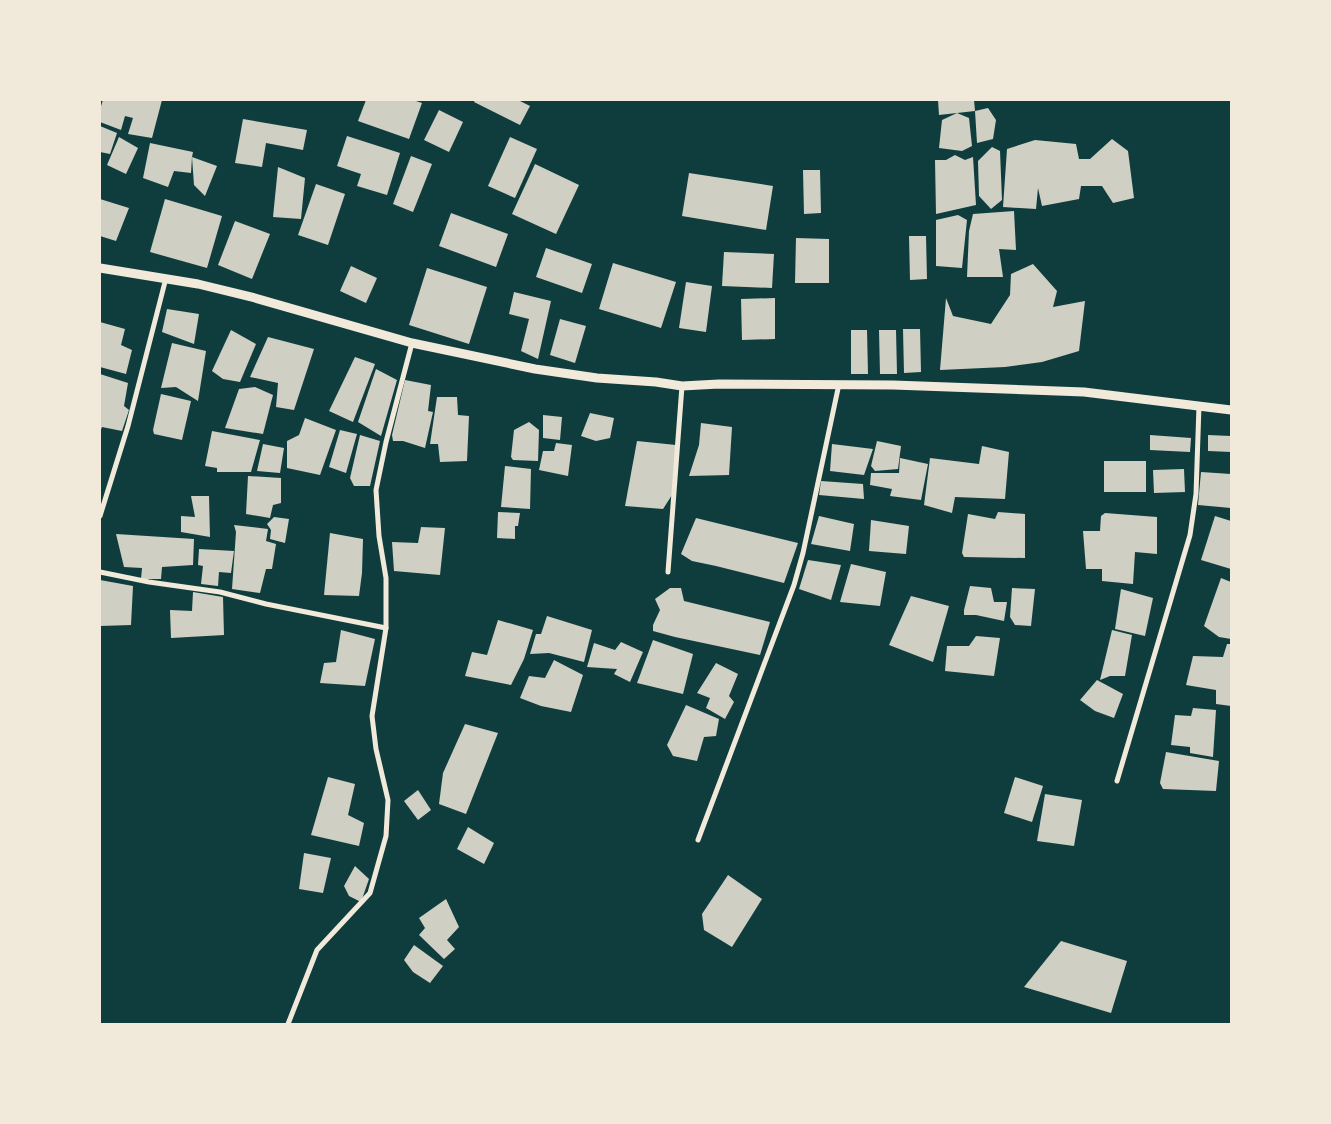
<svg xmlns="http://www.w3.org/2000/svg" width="1331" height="1124" font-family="Jost,sans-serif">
<rect width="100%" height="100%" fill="#0f3d3e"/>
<g fill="#cfcfc3">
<polygon points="103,100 162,100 152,138 128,134 133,118 125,116 121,130 100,122 100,109"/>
<polygon points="366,100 413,100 422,103 409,139 358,121"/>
<polygon points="475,100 518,100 530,106 520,125 474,102"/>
<polygon points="938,100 974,100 975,111 988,108 996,120 993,139 977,143 975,111 939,115"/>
<polygon points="439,110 463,122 449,152 424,140"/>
<polygon points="957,113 969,118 972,146 962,151 939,148 942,120"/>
<polygon points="243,119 307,130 303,150 266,143 262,167 235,163"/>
<polygon points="100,126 117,133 110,154 100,152"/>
<polygon points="347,136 400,153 387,195 357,186 361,174 337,166"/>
<polygon points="119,137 138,148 126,174 107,165"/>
<polygon points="510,137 537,149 515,198 488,186"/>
<polygon points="1112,139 1128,151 1134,198 1113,203 1102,186 1081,186 1079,199 1042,206 1038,188 1036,209 1003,207 1007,149 1035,140 1076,144 1079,159 1090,159"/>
<polygon points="150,143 193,152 192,157 217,166 205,196 194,185 192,157 191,173 174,171 168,187 143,178"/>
<polygon points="992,147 1000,151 1002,200 991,209 979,196 978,161"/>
<polygon points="955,155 965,160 973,157 976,205 936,214 935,160 946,160"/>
<polygon points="411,156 432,164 413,212 393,204"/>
<polygon points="535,164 579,185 556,234 512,214"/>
<polygon points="278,167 305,178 301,219 273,217"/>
<polygon points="803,170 820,170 821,213 804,214"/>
<polygon points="689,173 773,186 766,230 682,216"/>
<polygon points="316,184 345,194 328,245 298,235"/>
<polygon points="100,199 129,208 116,241 100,236"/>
<polygon points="165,199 222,216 207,268 150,252"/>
<polygon points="1014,211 1016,250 999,249 1003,277 967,277 969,231 973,214"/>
<polygon points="451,213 508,234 496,267 439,246"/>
<polygon points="958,215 967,220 962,268 936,266 936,220"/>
<polygon points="235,221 270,234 252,279 218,265"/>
<polygon points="909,236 926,236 927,279 910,280"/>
<polygon points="796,238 829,239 829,283 795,283"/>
<polygon points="546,248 592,264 582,293 536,277"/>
<polygon points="724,252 774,254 772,288 722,286"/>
<polygon points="613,263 676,282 661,328 599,309"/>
<polygon points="1033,264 1057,291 1053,307 1085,301 1079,351 1042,362 1005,367 940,370 946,298 953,316 991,324 1010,295 1011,274"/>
<polygon points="351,266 377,278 366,303 340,291"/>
<polygon points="427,268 487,287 469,344 409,325"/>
<polygon points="686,282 712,286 706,332 679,328"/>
<polygon points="514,292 551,301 538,359 521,351 529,319 509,314"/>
<polygon points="775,298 775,339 742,340 741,299"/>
<polygon points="167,309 199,314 194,344 162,332"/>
<polygon points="560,319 586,326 575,363 550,355"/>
<polygon points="100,322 125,329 121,345 132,350 126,374 100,367"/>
<polygon points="903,329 920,329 921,372 904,373"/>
<polygon points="231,330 256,344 240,382 223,379 212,371"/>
<polygon points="851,330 867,330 868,374 851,374"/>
<polygon points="879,330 896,330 897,374 880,374"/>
<polygon points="268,337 314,349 294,410 276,407 278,383 250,377"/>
<polygon points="172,343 206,351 198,401 176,387 161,388"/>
<polygon points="355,357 375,364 353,422 329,411"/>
<polygon points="376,369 397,380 381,436 358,422"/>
<polygon points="100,374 128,383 124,406 129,410 122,431 102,427 100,432"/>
<polygon points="405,380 431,385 428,411 433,412 425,448 403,441 393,441 392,435"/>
<polygon points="255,387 273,395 263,434 225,428 239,389"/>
<polygon points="161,394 191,401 182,440 154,434 153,430"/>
<polygon points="437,397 457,397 458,415 469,416 467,461 440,462 438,444 430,444"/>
<polygon points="590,413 614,418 610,438 596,441 581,436"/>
<polygon points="543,415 562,417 560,440 543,438"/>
<polygon points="305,418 336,430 320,475 287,468 287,441 299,435"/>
<polygon points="529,422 539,430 538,461 513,460 511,457 514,430"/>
<polygon points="701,423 732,427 729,475 689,476 699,445"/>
<polygon points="340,430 357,434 346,473 329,467"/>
<polygon points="212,431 260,440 251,472 217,472 217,468 205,466"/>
<polygon points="360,435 380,441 370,486 354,486 350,478"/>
<polygon points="1150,435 1191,438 1190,452 1150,450"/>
<polygon points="1208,435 1231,436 1231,452 1208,451"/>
<polygon points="637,441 676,445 672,495 663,509 625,506"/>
<polygon points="877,441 901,446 898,469 875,471 871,466"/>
<polygon points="556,443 572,445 568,476 539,470 543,451 554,451"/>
<polygon points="263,444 284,448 280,473 257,471"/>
<polygon points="832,444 873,449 864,475 830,471"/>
<polygon points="982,446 1009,452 1005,499 955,497 952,513 924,505 930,458 979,464"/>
<polygon points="900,458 928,464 921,500 890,496 892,489 870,485 871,473 899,473"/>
<rect x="1104" y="461" width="42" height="31"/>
<polygon points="505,466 531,469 530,509 501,507"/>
<polygon points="1184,469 1185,492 1154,493 1153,470"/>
<polygon points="1201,472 1231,474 1231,508 1198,505"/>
<polygon points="248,476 281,478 281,503 273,505 270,518 246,514"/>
<polygon points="821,481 863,484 864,499 819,495"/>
<polygon points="191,496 209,496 210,537 181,532 181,516 195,517"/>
<polygon points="498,512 520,513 518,526 515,526 515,539 497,538"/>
<polygon points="998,512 1025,514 1025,558 964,557 962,553 968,514 995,519"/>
<polygon points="1105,513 1157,517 1157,554 1135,552 1133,584 1102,581 1102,569 1086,569 1083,531 1100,531 1101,516"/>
<polygon points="819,516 854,524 850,551 811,544"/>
<polygon points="1215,516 1231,521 1231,569 1201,560"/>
<polygon points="274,517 289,519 285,543 270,539 271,530 267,524"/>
<polygon points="696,518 798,543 784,583 716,566 692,561 681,554"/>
<polygon points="871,520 909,526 906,554 869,551"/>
<polygon points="234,525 268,529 266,541 276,544 272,569 266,569 260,593 232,589 236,532"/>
<polygon points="421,527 445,528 440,575 394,571 392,542 418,543"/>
<polygon points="330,533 363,539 362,573 359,596 324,595"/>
<polygon points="116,534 194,539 193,565 162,567 161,579 141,579 142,568 124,567"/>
<polygon points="199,549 234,551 231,573 219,572 218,586 201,584 203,566 198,565"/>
<polygon points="808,560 841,565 831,600 799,589"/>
<polygon points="851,564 886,572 880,606 840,602"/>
<polygon points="1221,578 1231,582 1231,639 1219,637 1204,626"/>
<polygon points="100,580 133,586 131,625 100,626"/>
<polygon points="970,586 991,588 994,602 1007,602 1004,621 976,615 964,615 964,610"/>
<polygon points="670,588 681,588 684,601 770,622 760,655 675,637 653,631 653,625 660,610 655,599"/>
<polygon points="1012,588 1035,589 1031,626 1015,625 1010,617"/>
<polygon points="1121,589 1153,598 1145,636 1115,629"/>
<polygon points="193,592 223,597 224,635 171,638 170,610 192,611"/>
<polygon points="911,596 949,606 933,662 889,645"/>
<polygon points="547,616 592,630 584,662 549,653 530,654 536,634 541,634"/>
<polygon points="498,620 533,630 524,659 511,685 465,676 472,652 487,655"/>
<polygon points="341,630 375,639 365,686 320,683 324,663 336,662"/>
<polygon points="1112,630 1132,635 1125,676 1110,676 1100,680"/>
<polygon points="976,636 1000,638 994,676 945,671 947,646 969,646"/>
<polygon points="653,640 693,654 683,694 637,683"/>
<polygon points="621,642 643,652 630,682 614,674 617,669 587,667 594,643 615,650"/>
<polygon points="1227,644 1231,644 1231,706 1216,704 1216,690 1186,685 1193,656 1223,657"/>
<polygon points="554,660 583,675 571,712 541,706 520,698 529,676 545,678"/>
<polygon points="716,663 738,674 729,696 734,702 725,719 706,708 710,698 697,693"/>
<polygon points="1097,680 1123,694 1114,718 1095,711 1080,700"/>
<polygon points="686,705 719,719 716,736 704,737 697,761 673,756 667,745"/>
<polygon points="1193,708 1216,710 1213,757 1190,753 1190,747 1171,745 1175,715 1191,716"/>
<polygon points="465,724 498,733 466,814 439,804 443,773"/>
<polygon points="1166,752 1219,761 1216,791 1163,789 1160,783"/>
<polygon points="328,777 355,784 348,815 364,823 359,846 311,835"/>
<polygon points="1015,777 1043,786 1032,822 1004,813"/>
<polygon points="418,790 431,810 418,820 404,801"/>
<polygon points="1045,794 1082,800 1074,846 1037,841"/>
<polygon points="468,827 494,843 484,864 457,849"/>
<polygon points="304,853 331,858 323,893 299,889"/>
<polygon points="355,866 369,879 361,902 349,896 344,886"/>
<polygon points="728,875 762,899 732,947 704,930 702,914"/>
<polygon points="446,899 459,927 447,940 455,949 444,959 419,935 425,928 419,918"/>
<polygon points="1061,941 1127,961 1111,1013 1024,987"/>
<polygon points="414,945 443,966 430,983 413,972 404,960"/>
</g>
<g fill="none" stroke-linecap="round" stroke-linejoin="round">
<g stroke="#f1e9da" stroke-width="5">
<polyline points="100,516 128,426 166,278"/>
<polyline points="100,572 149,582 220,592 266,604 386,628"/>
<polyline points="668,572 682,386"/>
<polyline points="1117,781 1190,535 1196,494 1199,406"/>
<polyline points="698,840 794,585 803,553 839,384"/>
<polyline points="288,1024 317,950 370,893 386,836 388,800 376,749 372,716 386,628 386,578 379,536 376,490 386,442 412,343"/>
</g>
<polyline stroke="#f1e9da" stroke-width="9" points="100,268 198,284 255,298 412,343 535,369 597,378 656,382 682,386 719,384 893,385 1084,392 1231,410"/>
</g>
<rect width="1331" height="1124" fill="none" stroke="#f1e9da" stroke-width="202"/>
</svg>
